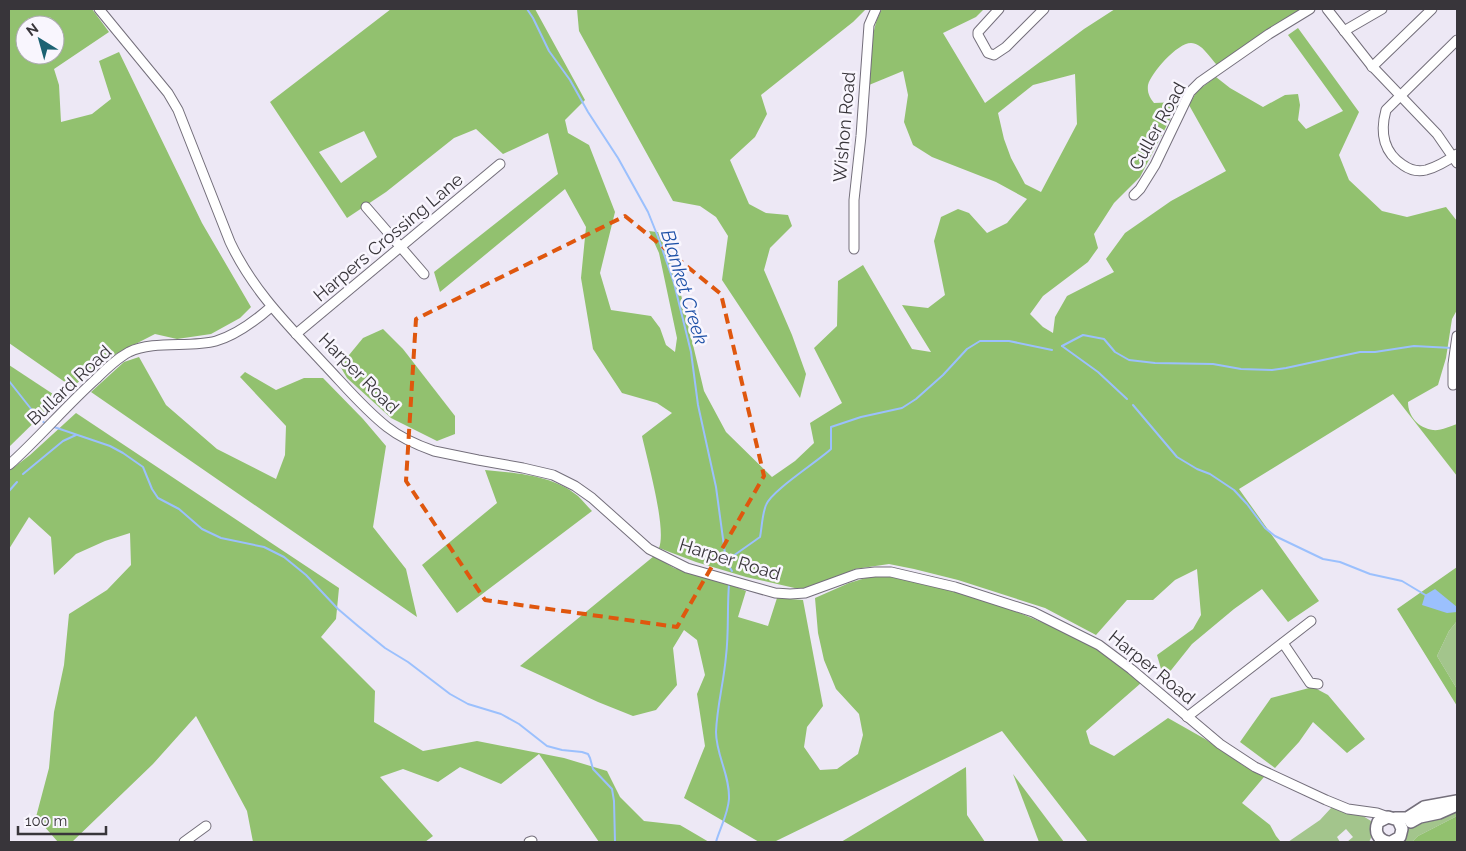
<svg xmlns="http://www.w3.org/2000/svg" width="1466" height="851" font-family="Raleway,sans-serif">
<rect width="100%" height="100%" fill="#ede8f5"/>
<g fill="#a3c58c">
<polygon points="1457,621 1457,689 1437,656 1449,631"/>
<path d="M1332,807L1363,816L1371,821C1374,828 1373,835 1369,842H1347L1353,837L1346,829L1337,837L1340,842H1288L1320,820Z"/>
<polygon points="1457,807 1457,816 1418,836 1412,842 1403,842 1406,831 1410,825"/>
</g>
<g fill="#92c16f" fill-rule="evenodd">
<path d="M9,9H92L109,32L54,69L59,85L61,122L92,114L111,99L99,61L119,52L202,223L251,307L240,318L211,334L177,339L155,334L114,355L72,387L9,343ZM25,25H55V55H25Z"/>
<path d="M391,9H535L585,100L565,120L568,133L589,145L615,212L600,273L611,310L651,316L660,328L666,345L675,352L677,338L659,253L649,231L664,233L673,261L704,391L726,432L772,477L795,461L814,443L810,423L842,403L814,348L837,326L838,281L863,265L912,349L931,352L902,305L928,308L945,295L934,241L941,217L958,209L969,213L987,233L1007,223L1027,199L996,182L932,157L913,145L904,122L908,95L903,71L869,85C872,60 869,31 882,9H984L976,17L943,33L985,103L1084,29L1115,9H1301L1217,65C1210,58 1202,43 1191,43C1177,43 1151,73 1148,85C1147,93 1150,98 1154,103L1179,102L1140,177L1114,203L1094,234L1098,248L1088,262L1043,296L1030,314L1043,327L1053,333L1055,317L1067,296L1114,272L1106,259L1125,233L1171,201L1226,171L1189,105L1197,91L1216,77L1230,88L1263,107L1285,95L1298,94L1300,105L1298,120L1306,129L1343,111L1288,35L1298,28L1359,112L1339,155L1349,180L1382,211L1407,217L1446,207L1457,221V310L1452,319L1446,358L1438,385L1408,402C1408,416 1418,428 1433,430C1440,431 1451,426 1457,424V476L1393,394L1239,489L1319,601L1288,622L1262,589L1234,609L1192,644L1164,679L1157,655L1193,629L1201,615L1197,569L1175,580L1153,600H1127L1096,635L1045,608L958,580L914,569L889,564L855,569L824,583L799,589L746,577L696,562L659,548C667,529 647,459 642,436L672,413L657,403L622,393L593,349L581,278L586,227L565,189L440,292L434,272L558,174L548,133L503,154L476,129L454,138L386,192L347,218L270,102ZM1075,74L1077,124L1041,192L1025,184L1011,158L1004,139L998,113L1033,85ZM364,131L377,157L341,183L319,152Z"/>
<polygon points="577,9 866,9 853,22 761,95 767,114 755,137 730,160 749,204 766,213 788,215 792,226 770,248 764,270 792,335 806,374 800,398 722,280 728,236 716,217 700,206 673,201 579,31"/>
<polygon points="383,329 403,349 455,416 455,434 437,441 391,418 347,378 340,366 363,338"/>
<polygon points="139,357 166,405 217,449 276,479 285,455 286,426 240,377 245,372 276,390 304,378 323,378 363,419 386,446 373,527 406,569 417,617 91,392 124,362"/>
<polygon points="9,365 59,398 9,447"/>
<polygon points="76,413 339,588 336,619 321,637 375,691 374,722 423,751 477,741 564,758 607,771 620,797 644,821 680,825 709,842 599,842 539,754 501,784 460,767 438,782 403,769 380,777 433,836 425,842 253,842 247,811 196,716 153,764 72,842 58,842 36,817 49,768 54,712 64,665 69,614 107,590 131,565 130,533 105,541 76,554 54,575 51,537 29,517 9,549 9,471 30,455"/>
<path d="M485,470C516,473 553,475 578,496C583,501 587,506 592,511L457,613L422,565L497,503Z"/>
<polygon points="654,556 674,568 721,581 746,591 738,617 768,626 777,598 803,600 823,706 807,727 804,747 820,770 837,769 858,754 863,735 859,714 836,689 824,660 818,633 815,598 849,583 879,574 945,589 1003,606 1068,633 1091,645 1141,683 1086,731 1090,744 1114,756 1168,718 1205,739 1244,766 1264,777 1242,803 1270,825 1276,836 1281,842 1088,842 1002,731 774,842 759,842 684,798 705,746 697,694 705,675 697,640 684,630 673,648 677,685 656,710 633,716 598,702 520,666"/>
<polygon points="1457,567 1457,621 1449,631 1437,656 1457,689 1457,706 1397,609"/>
<polygon points="1313,687 1328,695 1365,739 1347,753 1313,722 1299,742 1275,768 1240,742 1271,698"/>
<polygon points="966,767 967,815 985,842 841,842"/>
<polygon points="1013,774 1064,842 1039,842"/>
<polygon points="1457,816 1457,842 1412,842 1418,836"/>
</g>
<polygon fill="#9bc0fd" points="1435,589 1457,607 1457,612 1447,613 1422,605 1425,595"/>
<g fill="none" stroke-linecap="round" stroke-linejoin="round">
<g stroke="#9bc0fd" stroke-width="2">
<polyline points="527,9 533,18 549,51 570,80 588,112 618,158 648,212 658,237 674,283 691,352 698,405 716,487 726,561 732,571"/>
<polyline points="1062,346 1083,335 1104,339 1115,352 1129,360 1155,363 1213,364 1241,369 1272,370 1286,368 1360,352 1375,352 1414,346 1452,348"/>
<polyline points="1062,346 1098,372 1127,399"/>
<polyline points="9,381 39,419 45,423"/>
<polyline points="1133,405 1177,457 1197,469 1210,474 1234,490 1247,504 1265,528 1275,536 1323,559 1340,562 1370,574 1402,581 1427,596"/>
<polyline points="54,427 110,446 123,453 143,467 152,489 158,498 179,509 202,529 221,538 264,547 284,557 306,575 338,609 358,626 385,648 408,662 450,694 468,704 501,714 519,724 547,746 562,750 582,752 588,754 590,758 593,769 612,789 614,801 615,842"/>
<polyline points="23,474 63,441 76,435"/>
<polyline points="9,491 17,482"/>
<path d="M726,561L760,537C762,527 762,515 766,505C771,491 817,462 831,449V427L861,417L902,408L916,399L943,375L967,349L980,341H1009L1052,350"/>
<path d="M716,842C720,828 728,814 729,799C730,775 716,755 716,732C717,706 724,681 726,656C729,632 727,608 729,584"/>
</g>
<defs>
<g id="minor">
<path d="M99,9L168,93L178,110L230,242C253,291 289,326 325,365C345,386 364,409 387,427C401,438 417,445 434,451L478,460L523,468L553,475L575,486L592,498L649,549L687,568L750,586L775,593L790,594L805,593L857,574L875,572H891L955,587L1033,612L1099,645L1131,669L1220,744L1255,767L1326,800L1348,809L1377,813L1388,817"/>
<polyline points="999,9 978,32 978,35 988,53 994,55 1006,47 1044,9"/>
<polyline points="1327,9 1371,65 1437,134 1457,163"/>
<polyline points="1344,31 1382,9"/>
<path d="M1457,40L1386,110C1380,132 1383,152 1403,165C1410,170 1417,172 1426,170C1437,167 1447,161 1457,154"/>
<polyline points="1372,67 1432,9"/>
<polyline points="1134,195 1140,189 1155,165 1190,92 1200,82 1269,34 1310,9"/>
<polyline points="366,207 424,274"/>
<polyline points="854,249 854,200 861,136 868,39 869,25 876,9"/>
<polyline points="296,334 500,164"/>
<polyline points="1453,385 1453,364 1457,336"/>
<path d="M9,465C39,438 66,406 96,379C106,369 116,359 129,352C154,340 190,348 216,341C237,335 255,321 271,307"/>
<polyline points="1283,643 1310,683 1318,684"/>
<polyline points="1187,717 1311,621"/>
<polyline points="184,842 206,826"/>
<polyline points="529,842 532,841"/>
</g>
<g id="major">
<polyline points="1395,818 1407,818 1424,807 1457,801"/>
<polyline points="1411,822 1420,817 1439,813 1457,805"/>
<path d="M1388,842C1378,840 1374,832 1378,822L1388,817L1398,820L1402,829L1400,837L1391,842"/>
</g>
</defs>
<use href="#minor" stroke="#746f7b" stroke-width="11"/>
<use href="#major" stroke="#746f7b" stroke-width="14"/>
<use href="#minor" stroke="#fff" stroke-width="9"/>
<use href="#major" stroke="#fff" stroke-width="11"/>
</g>
<path fill="none" stroke="#df570e" stroke-width="4" stroke-dasharray="10 6" stroke-linejoin="round" d="M625,216L721,294L764,476L677,627L485,600L406,481L416,319Z"/>
<g text-anchor="middle" dominant-baseline="central" stroke-width="5" stroke-linejoin="round" paint-order="stroke">
<g font-size="18" fill="#38353a" stroke="#f9f6fe">
<text transform="translate(1157 126) rotate(-61)">Culler Road</text>
<text transform="translate(844 127) rotate(-85)">Wishon Road</text>
<text transform="translate(388 237) rotate(-40)">Harpers Crossing Lane</text>
<text transform="translate(359 373) rotate(45)">Harper Road</text>
<text transform="translate(69 385) rotate(-43)">Bullard Road</text>
<text transform="translate(730 559) rotate(17)">Harper Road</text>
<text transform="translate(1152 667) rotate(39)">Harper Road</text>
</g>
<g font-size="19" font-style="italic" fill="#1d50a7" stroke="#f9f6fe">
<text transform="translate(685 287) rotate(73)">Blanket Creek</text>
</g>
</g>
<rect width="1466" height="851" fill="none" stroke="#38353a" stroke-width="20"/>
<g transform="translate(40 40) rotate(323)"><circle r="24" fill="#f9f6fe" stroke="#aca9b0"/>
<path d="M0-4L9 19L0 12L-9 19Z" fill="#1c6273"/>
<text y="-8" font-size="14" font-weight="bold" text-anchor="middle" fill="#38353a">N</text>
</g>
<path d="M18 826v8h88v-8" fill="none" stroke="#38353a" stroke-width="2.5"/>
<text x="25" y="826" font-size="15" fill="#38353a" stroke="#f9f6fe" stroke-width="4" paint-order="stroke">100 m</text>
</svg>
